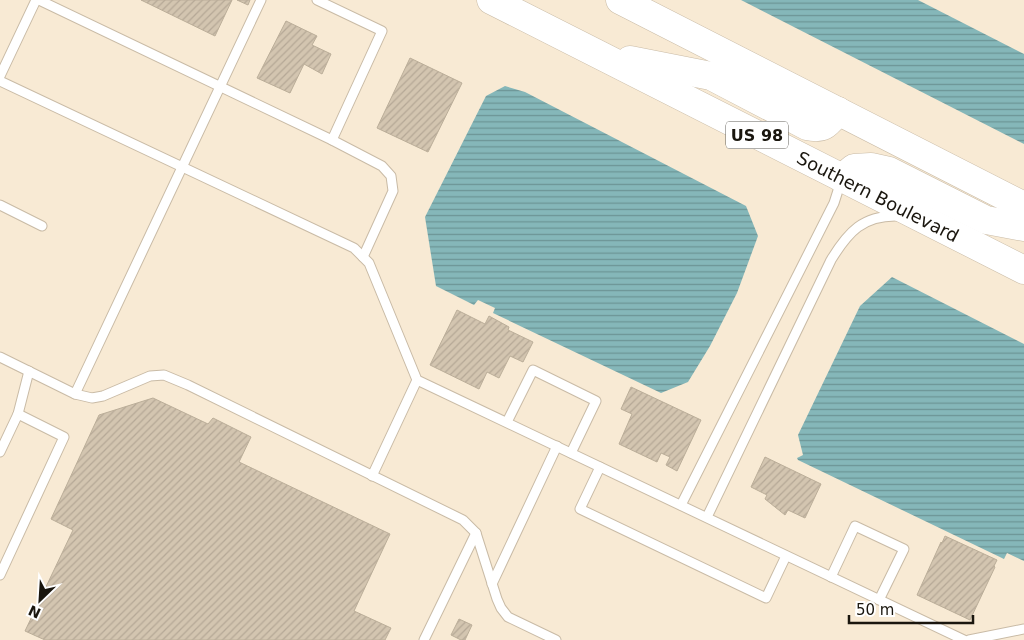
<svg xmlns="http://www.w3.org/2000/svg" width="1024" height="640" font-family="'DejaVu Sans',sans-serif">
<defs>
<pattern id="water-rules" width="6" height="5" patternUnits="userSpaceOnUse" patternTransform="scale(1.25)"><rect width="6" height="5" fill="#85b7b9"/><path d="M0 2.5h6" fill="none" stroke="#6c9495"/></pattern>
<pattern id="building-hatch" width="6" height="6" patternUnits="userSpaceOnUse" patternTransform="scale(1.25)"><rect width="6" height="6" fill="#d3c5b0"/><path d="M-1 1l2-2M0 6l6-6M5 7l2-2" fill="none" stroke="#b5a896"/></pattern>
</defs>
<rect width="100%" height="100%" fill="#f8ead4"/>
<g fill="url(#water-rules)">
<polygon points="741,0 918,0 1024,54 1024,144"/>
<polygon points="505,86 525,92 746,206 758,236 737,293 710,346 688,382 661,393 493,313 495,308 478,300 474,305 436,286 425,217 486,96"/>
<polygon points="892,277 1024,344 1024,561 1007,553 1004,559 798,460 797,458 803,455 798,435 860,306"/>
</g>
<g fill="url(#building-hatch)" stroke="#bbae99">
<polygon points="141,0 232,0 215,36"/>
<polygon points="237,0 250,0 248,5"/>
<polygon points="286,21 317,36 312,45 331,54 322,74 304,64 290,93 257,78"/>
<polygon points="410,58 462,83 428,152 377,128"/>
<polygon points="457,310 485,324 489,316 509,327 508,330 533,342 523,362 510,356 499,378 487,372 479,389 430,365"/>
<polygon points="631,387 701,420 677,471 666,465 670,457 661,453 657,462 619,444 632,414 621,409"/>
<polygon points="153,398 208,424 213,418 251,437 239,462 390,534 354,611 391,628 385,640 45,640 25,631 73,530 51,519 99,415"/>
<polygon points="765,457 821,484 805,518 788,510 785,515 765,499 767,495 751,487"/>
<polygon points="945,536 997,560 994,566 995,567 970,620 917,595 941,542 942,543"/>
<polygon points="459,619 472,625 465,640 461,640 451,635"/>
</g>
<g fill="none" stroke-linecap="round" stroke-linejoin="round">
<defs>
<g id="lane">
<polyline points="39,0 332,140 382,166 391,176 393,191 363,257"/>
<polyline points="317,0 382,31 332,140"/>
<polyline points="0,76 36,0"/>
<polyline points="0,81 354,248 369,263 417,380 964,640"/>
<polyline points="0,205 42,226"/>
<polyline points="0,357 75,394 92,398 103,396 150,376 164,375 188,385 463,520 476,533 497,599 501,608 508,617 556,640"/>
<polyline points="75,394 261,0"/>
<polyline points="507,422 533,370 596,401 571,453"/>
<polyline points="0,452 18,414 29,371"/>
<polyline points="600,467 580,509 766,598 786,556"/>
<polyline points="372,476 417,380"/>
<polyline points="681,505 834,203 841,181"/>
<path d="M707,517L831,260C848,232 863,215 898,216"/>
<polyline points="0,575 64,437 18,414"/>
<polyline points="831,577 855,526 904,549 879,600"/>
<polyline points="492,584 557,446"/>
<polyline points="424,640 476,533"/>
<polyline points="969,640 1024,629"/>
</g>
<g id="highway">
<path id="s1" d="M491,0L1024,270"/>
<polyline points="620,0 1024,206"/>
<path d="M630,60L711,76L807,126C825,130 827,124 838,111"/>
<polyline points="842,178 854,168 871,167 889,171 986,220 1024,227"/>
</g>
</defs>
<use href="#lane" stroke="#c9bba6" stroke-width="11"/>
<use href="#highway" stroke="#c9bba6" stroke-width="29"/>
<use href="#lane" stroke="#fff" stroke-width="9"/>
<use href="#highway" stroke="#fff" stroke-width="28"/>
</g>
<g text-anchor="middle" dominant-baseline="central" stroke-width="4" stroke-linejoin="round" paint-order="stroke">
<rect fill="#fff" stroke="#5f5c56" stroke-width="1" x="726" y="121.5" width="62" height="27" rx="4"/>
<g font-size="16" font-weight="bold" fill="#1a160e">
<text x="757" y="135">US 98</text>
</g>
<g font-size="18" fill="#1a160e" stroke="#fff">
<text stroke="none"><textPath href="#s1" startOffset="434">Southern Boulevard</textPath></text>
</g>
</g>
<g transform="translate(40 600) rotate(205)" stroke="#ffffff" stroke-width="4" paint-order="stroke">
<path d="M0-4L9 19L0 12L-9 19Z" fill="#1a160e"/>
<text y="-8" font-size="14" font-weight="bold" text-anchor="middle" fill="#1a160e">N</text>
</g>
<path d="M849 615v8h124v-8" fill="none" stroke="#1a160e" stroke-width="2.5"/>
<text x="856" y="615" font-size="15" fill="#1a160e" stroke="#ffffff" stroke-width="4" paint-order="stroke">50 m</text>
</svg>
